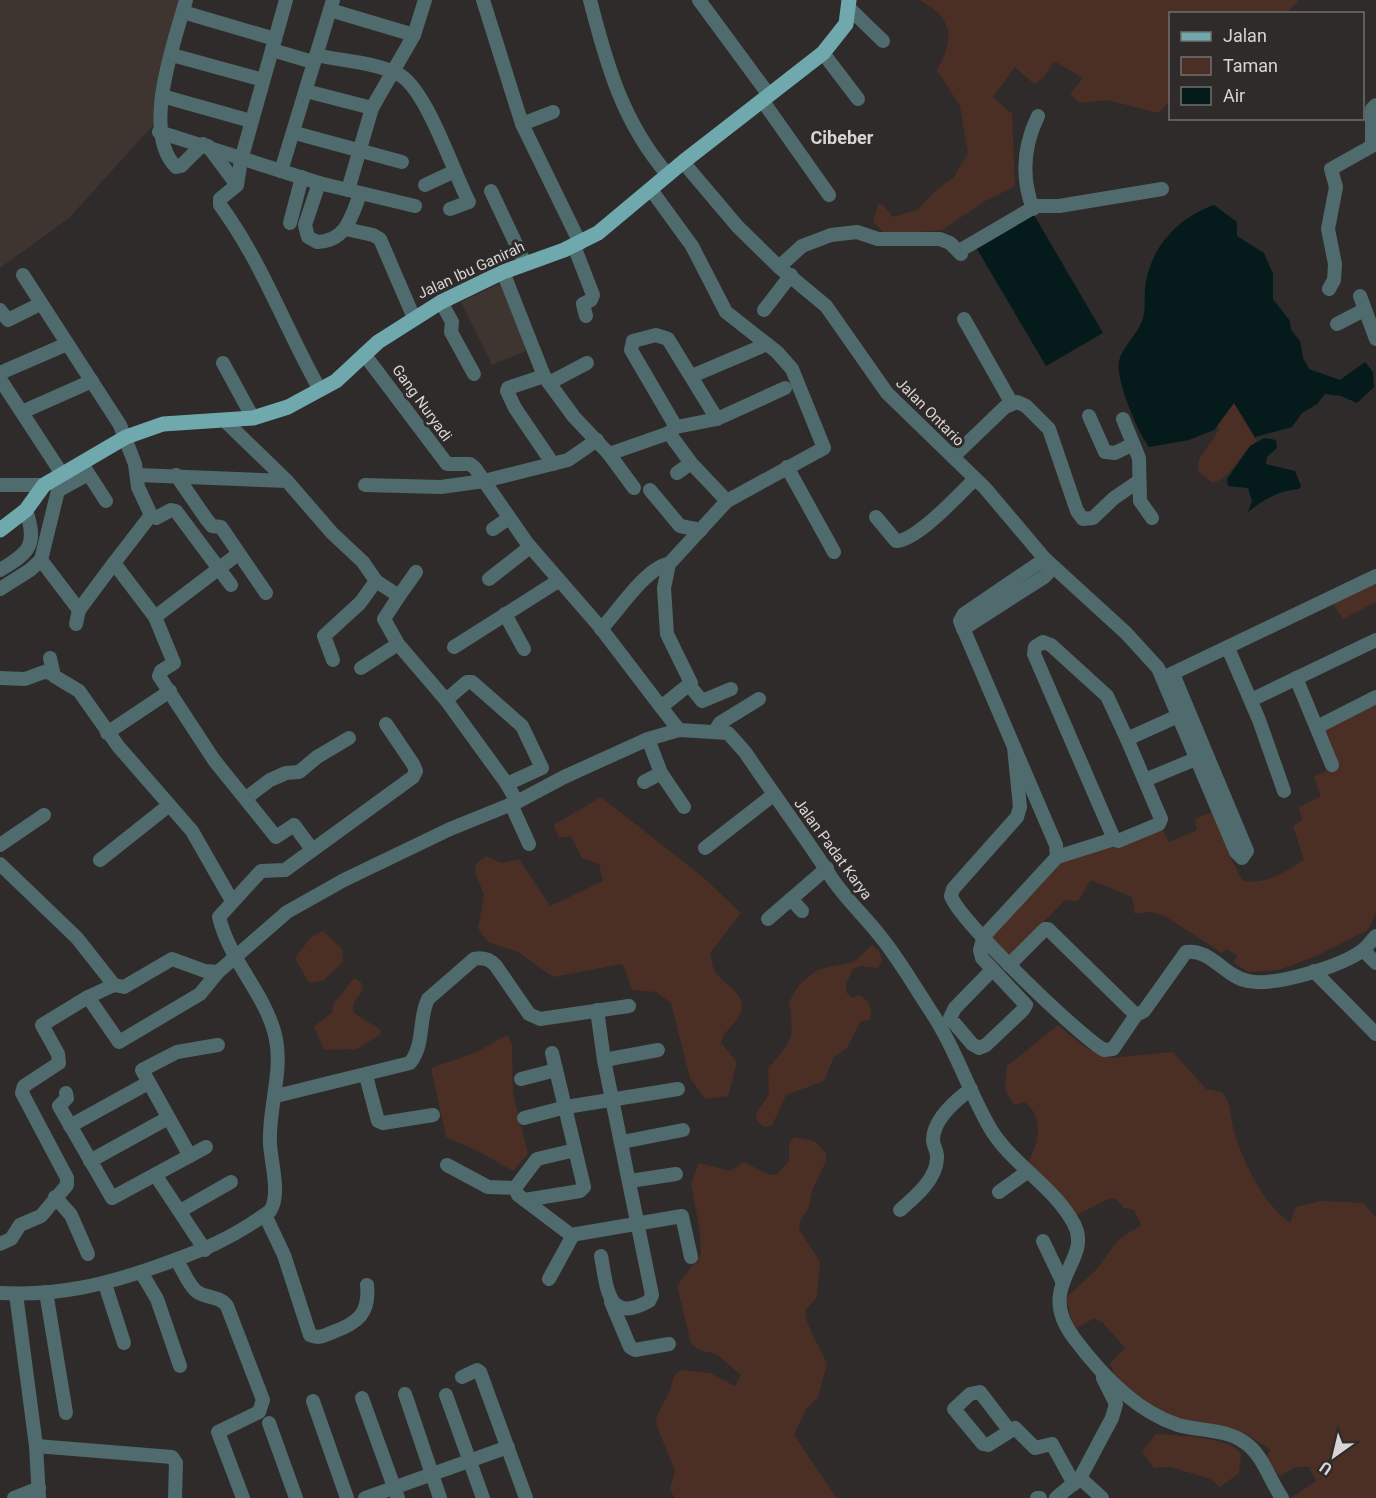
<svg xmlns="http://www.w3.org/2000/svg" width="1376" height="1498" font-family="Roboto,sans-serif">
<rect width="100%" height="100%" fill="#2f2b2a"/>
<g fill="#3e3430">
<polygon points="0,0 184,0 154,124 69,218 0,268"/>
<polygon points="503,282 531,349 492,365 461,302"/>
</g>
<g fill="#4b2f25">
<path d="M920,0H1297L1298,2L1286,13L1170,14V101L1158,113L1107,100L1080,103L1070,94L1083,78L1054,61L1045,76L1034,84L1015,67L993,97L1012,114L1015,186L985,201L942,230L887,235L873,222L878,204L883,205L893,217L917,210L934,192L954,177L968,153L960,106L937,70C950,47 956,26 932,8C928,5 923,3 920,0Z"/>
<path d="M1234,403L1257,442C1238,453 1234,478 1212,483L1198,471L1199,459L1219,430L1218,424Z"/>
<polygon points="1376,581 1376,602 1343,619 1332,602"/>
<path d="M1376,702V913L1368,930L1316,956L1279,970L1248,972L1234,963L1237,955L1226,949L1222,953L1163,915L1149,912L1135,914L1132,897L1091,880L1078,901L1065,900L1010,957L993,941L992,936L1065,859L1162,829L1169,842L1197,830L1195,819L1214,811L1229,854L1242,880C1266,886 1284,872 1304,860L1293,826L1302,820L1299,807L1321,796L1314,777L1339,764L1324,728Z"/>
<path d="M601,797L704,878L741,913L710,953C711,958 712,965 714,970C721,984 747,992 741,1011C737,1024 724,1029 721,1043L737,1062L728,1096L705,1099L690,1078L671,1003L656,992L632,990L624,967L621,964L553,977L518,952L488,942L478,928L484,895L475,872L476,864L486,856L501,863L519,859L550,906L603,881L599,864L582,858L571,836L559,838L554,827L555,824Z"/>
<polygon points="323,931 342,949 343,962 324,980 309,983 295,958 311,937"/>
<path d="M872,945L879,951L882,960L878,968L861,966L853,969L846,984V992L852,998L859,995C871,1002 872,1008 870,1020L861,1021L847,1048L834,1057L824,1081L786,1095L772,1126L764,1127L758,1122L756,1114L769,1094L768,1069C792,1040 795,1040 789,1002L799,985L812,974L820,969L854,962Z"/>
<polygon points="354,978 361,982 363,990 353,1004 354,1013 381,1030 380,1035 356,1049 324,1050 314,1026 332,1013 333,1005"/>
<path d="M1058,1025L1086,1048L1111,1058L1173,1052L1206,1089L1222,1092C1231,1102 1230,1115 1233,1127C1241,1159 1264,1205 1290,1223L1296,1207L1321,1201L1364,1203L1376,1218V1498H1291L1316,1481L1309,1467H1295L1280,1476L1264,1459L1271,1450L1241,1431L1203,1426L1165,1414L1117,1380L1110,1364L1125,1348L1103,1323L1095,1318L1074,1329L1066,1298L1096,1270L1119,1239L1141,1225L1134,1210L1124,1208L1116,1199H1108L1077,1215L1028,1163C1039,1143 1045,1116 1024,1102L1014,1105L1005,1090L1007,1066Z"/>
<polygon points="507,1035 512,1043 513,1093 528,1154 513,1171 482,1153 446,1137 431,1068 475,1053"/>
<path d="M794,1137L814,1141L826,1153V1161L812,1191L809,1207L800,1221L799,1229L820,1262L817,1297L805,1310C807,1331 820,1345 827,1364L818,1397L806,1409L794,1435L836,1497L840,1498H674L670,1488L675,1471L656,1424L657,1415L669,1393L674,1376L680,1370L710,1373L735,1386L741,1375L716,1354L699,1350L691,1344L677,1286L701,1254L700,1233L691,1184L699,1163L730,1171L744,1162L769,1175L777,1174L789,1161V1143Z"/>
<path d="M1156,1434C1174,1435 1232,1437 1241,1454L1239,1473L1220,1487L1210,1479L1171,1467L1154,1468L1142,1451Z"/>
</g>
<g fill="#041a1b">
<path d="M1214,205L1237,222V236L1264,253L1273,274V299L1290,321L1291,330L1300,341L1303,358L1309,369L1340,380L1365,362L1373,372L1374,387L1357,403L1341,396L1325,394L1317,404L1302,413L1292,427L1255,437L1234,403L1214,430L1189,440L1149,447C1138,433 1115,379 1119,361C1122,347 1137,335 1142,321C1146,310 1144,300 1145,289C1149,249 1177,218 1214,205Z"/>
<polygon points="1034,215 1103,333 1046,366 977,249"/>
<path d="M1264,438L1276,440L1277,448L1267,457L1266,464L1295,471L1301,486L1299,489C1278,491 1264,499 1248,512L1252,501L1248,488L1228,486L1227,479L1250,446Z"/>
</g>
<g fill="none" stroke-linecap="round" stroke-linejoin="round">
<g stroke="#506b6d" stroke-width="14">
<path d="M186,0C174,43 141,132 176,167L181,166L203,144"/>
<path d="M286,0L241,160L237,185L220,199V205C262,262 285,328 320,390"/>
<polyline points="483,0 522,124 580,243"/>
<path d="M590,0C607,66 623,123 668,175"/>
<polyline points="699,0 769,95"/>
<polyline points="849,8 883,41"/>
<polyline points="330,10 414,35"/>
<polyline points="183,12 275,39"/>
<polyline points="272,50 313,62"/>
<polyline points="823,53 858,99"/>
<polyline points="172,55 263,80"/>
<path d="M316,55C341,61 374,62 398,74C426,87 453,172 469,202L450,209"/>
<polyline points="306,91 372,108"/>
<polyline points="162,96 251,121"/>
<polyline points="762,100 829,195"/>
<polyline points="522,124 553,112"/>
<polyline points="159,132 319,183 415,206"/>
<polyline points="295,133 402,162"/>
<polyline points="208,146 237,185"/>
<polyline points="683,162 738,227 779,267 826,306 887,393 985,488 1045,559 1126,633 1158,668 1236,852 1242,858 1247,851 1173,674"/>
<polyline points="281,171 333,0"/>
<path d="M319,183L305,225L308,237L317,242C346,241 351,218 360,194"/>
<polyline points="425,185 453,172"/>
<polyline points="348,190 372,108 414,35 425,0"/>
<polyline points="491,191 525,263"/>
<polyline points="652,191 692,246 726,312 777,352 792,369 824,448 727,501 669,564 664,588 667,634 691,683 661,707 679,730"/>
<path d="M1033,209C1021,177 1023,147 1038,116"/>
<polyline points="290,223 302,177"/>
<polyline points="346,229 373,235 380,239 414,318"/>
<polyline points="574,246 593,295 591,300 583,304 586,316"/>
<polyline points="959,251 1036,206 1059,206 1162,189"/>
<polyline points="779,267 802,246 831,235 857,232 878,239 940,239 950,243 961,254"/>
<polyline points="503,272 544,376 574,417 609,454 669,433 676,427 717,419 785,388"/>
<polyline points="23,275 120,425 135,464 138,487 151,515 114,563 155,617 174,663 161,671 159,676 214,760 276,837 294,825 311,848"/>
<polyline points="1329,289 1334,280 1335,264 1328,229 1336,187 1331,169 1372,146 1372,109 1376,105"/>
<polyline points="1360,296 1376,339"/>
<polyline points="441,302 452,322 451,332 474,374"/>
<polyline points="0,310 8,320 40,304"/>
<polyline points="764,310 791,275"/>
<polyline points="964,319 1011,402"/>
<polyline points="1337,324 1364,310"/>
<polyline points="364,354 447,464 470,464 475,468 527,543 600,627 661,707"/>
<polyline points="223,363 253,418"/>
<polyline points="0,373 67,344"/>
<polyline points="544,376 508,388 507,391 515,408 553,464"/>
<polyline points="692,376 767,344"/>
<polyline points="0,379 62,474 41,560 79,610"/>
<polyline points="549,383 587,363"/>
<polyline points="22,412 92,381"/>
<polyline points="1089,416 1105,452 1115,453 1133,444"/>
<polyline points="1123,419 1139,458 1140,501 1152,518"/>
<polyline points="226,422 287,481 332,533 363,562 376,581 399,596 384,619 398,644 446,700 467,682 472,682 522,726 542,768 507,784 517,802"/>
<polyline points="676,427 631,350 633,341 656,335 668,339 717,419"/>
<polyline points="669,433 691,463 727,501"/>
<polyline points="609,454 634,488"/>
<polyline points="953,457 1005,407 1017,402 1026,406 1049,429 1077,511 1083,519 1093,518 1114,498 1139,481"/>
<polyline points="82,464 106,501"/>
<polyline points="787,467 834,552"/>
<polyline points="677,473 691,463"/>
<polyline points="138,475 287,481"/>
<polyline points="176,475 207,520 212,526 221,527 266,593"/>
<polyline points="0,485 44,485"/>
<polyline points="365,485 441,487 484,481 568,460 597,440"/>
<polyline points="59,490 88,474"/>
<polyline points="650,490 680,526 701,530"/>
<polyline points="151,515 156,518 171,510 176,511 231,585"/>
<path d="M876,517L896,541C917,541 959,494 975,479"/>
<polyline points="493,529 509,518"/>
<polyline points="1045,559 964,614 960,621 1056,845 1057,857"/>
<path d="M0,570C31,552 37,544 26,510"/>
<polyline points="489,579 530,547"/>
<polyline points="0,589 30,570 41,560"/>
<polyline points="399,596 416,572"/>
<polyline points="505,614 524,649"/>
<polyline points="155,617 238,554"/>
<polyline points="76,624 79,610 114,563"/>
<path d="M601,629C617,613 647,566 669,564"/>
<polyline points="963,629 1044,577 1054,567"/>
<polyline points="454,647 558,581"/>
<polyline points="1228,648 1259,720 1284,791"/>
<polyline points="50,658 54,676 79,691 118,746 192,831 232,901"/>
<polyline points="333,660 324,636 360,603 376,581"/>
<polyline points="361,668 398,644"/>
<polyline points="1167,676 1376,576"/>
<polyline points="0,678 25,679 44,672 52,673"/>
<polyline points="1296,678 1332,765"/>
<polyline points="690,686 702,701 731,689"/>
<polyline points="446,700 507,784"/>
<polyline points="1251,700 1376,640"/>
<polyline points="1317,727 1376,697"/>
<polyline points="715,731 720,723 759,699"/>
<polyline points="107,733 170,691"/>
<polyline points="648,739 661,773 684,807"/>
<path d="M1014,747L1020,807L1017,817L953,889L951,896C958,919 1079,1036 1104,1050L1113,1049L1136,1015L1144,1011L1186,952C1210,948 1225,977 1248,981C1274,987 1342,966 1363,950C1368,946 1372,940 1376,936"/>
<polyline points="1145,780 1198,758"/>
<polyline points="644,782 661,773"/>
<polyline points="246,798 270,780 286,773 299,772 317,757 349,738"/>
<polyline points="511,804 529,844"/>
<polyline points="1114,839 1034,654 1035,647 1043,642 1051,645 1107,696 1127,739"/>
<polyline points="0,845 44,815"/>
<polyline points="705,848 773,795"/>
<polyline points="100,860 168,806"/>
<polyline points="0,864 77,938 114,985"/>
<polyline points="791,899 802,911"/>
<polyline points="768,919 827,868"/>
<polyline points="1363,950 1376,963"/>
<polyline points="1009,965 1045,929 1048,929 1136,1015"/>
<polyline points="992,970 955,1008 950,1018 972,1044 979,1048 986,1045 1023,1010 1026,1005 982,958 980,950 984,936 1057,857 1114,839 1118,841 1159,824 1161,819 1127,739 1178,716"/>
<polyline points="1314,971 1376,1034"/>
<path d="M114,985L124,987L172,959L205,971L218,972L287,912L344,880L450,829L517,802L564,777L648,739L679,730L728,733L745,752C773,794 804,835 831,877C846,900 868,919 884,941C901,963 915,987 930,1010C955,1047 968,1090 990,1128C1012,1165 1054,1186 1074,1224C1094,1261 1033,1284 1074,1338C1100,1373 1135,1411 1178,1425C1199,1431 1226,1429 1244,1442C1262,1453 1270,1481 1282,1498"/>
<polyline points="88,997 119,1042 200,994 218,972"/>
<path d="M597,1010L604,1060L652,1295L649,1301C607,1325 607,1287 601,1256"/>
<polyline points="604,1060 658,1050"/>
<polyline points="366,1076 378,1121 383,1123 433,1115"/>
<polyline points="521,1079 556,1070"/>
<polyline points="66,1093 67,1098 59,1106 112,1198 206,1147"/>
<path d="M276,1096L410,1063C425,1044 418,1020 428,999L474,959C483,957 490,959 496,966L529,1014L540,1019L629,1006"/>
<polyline points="524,1118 566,1107 678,1089"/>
<polyline points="70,1126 148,1083"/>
<polyline points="622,1142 683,1130"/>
<polyline points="575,1150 537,1159 515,1188 518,1195 571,1235 682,1216 691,1257"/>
<polyline points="190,1156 142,1070 177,1052 218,1045"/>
<polyline points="90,1161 168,1118"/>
<polyline points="447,1165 488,1187 515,1188"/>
<polyline points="156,1176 205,1250"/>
<polyline points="630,1181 676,1174"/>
<polyline points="999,1192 1027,1172"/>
<polyline points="55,1197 71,1215 88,1254"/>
<polyline points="525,1200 580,1191 584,1187 552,1053"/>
<path d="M900,1210C914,1198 937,1179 937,1158C938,1152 933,1146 933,1140C933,1119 956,1100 971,1089"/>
<polyline points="180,1211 231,1182"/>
<path d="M265,1215L284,1255L310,1335C319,1339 324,1336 333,1332C358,1323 370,1313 367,1285"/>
<polyline points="1043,1241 1063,1283"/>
<polyline points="0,1244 11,1239 20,1225 41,1216 67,1185 67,1178 22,1093 24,1086 59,1063 58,1054 42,1025 88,997 114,985"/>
<path d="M177,1261C183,1270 188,1284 196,1291C206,1299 219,1295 227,1306L263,1400L259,1412L218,1432L243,1498"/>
<polyline points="141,1272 157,1299 180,1366"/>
<polyline points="549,1279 573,1235"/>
<polyline points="105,1284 124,1343"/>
<polyline points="46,1292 66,1413"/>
<path d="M0,1293C58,1296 105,1285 158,1266C203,1250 230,1240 270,1211C281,1195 271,1163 270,1144C268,1106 285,1069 274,1031C262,990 230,961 219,917L261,871L285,870L413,777L416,771L413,764L386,724"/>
<polyline points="16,1294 36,1446 39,1498"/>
<polyline points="611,1302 630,1347 635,1350 669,1344"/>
<polyline points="462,1377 477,1370 480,1372 526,1498"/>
<polyline points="405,1394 440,1498"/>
<polyline points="446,1395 483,1498"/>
<polyline points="362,1398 398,1498"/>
<polyline points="313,1401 347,1498"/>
<polyline points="269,1423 296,1498"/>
<polyline points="1009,1430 980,1392 970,1394 954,1409 983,1444 988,1445 1015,1428 1035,1448 1052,1444 1074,1484"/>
<polyline points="36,1446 172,1457 176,1463 175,1498"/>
<polyline points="14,1498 39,1488"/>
<polyline points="365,1498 508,1447"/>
<polyline points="1037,1498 1040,1498"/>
<polyline points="1056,1498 1080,1478"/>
<polyline points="1102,1498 1080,1478 1112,1418 1116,1404 1103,1378"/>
</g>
<polyline stroke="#6fa9ad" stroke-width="15" points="0,530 26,510 44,485 126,437 163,424 253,418 288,407 336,381 378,342 441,302 503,272 564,250 598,233 683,162 823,53 846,24 849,0"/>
</g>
<g text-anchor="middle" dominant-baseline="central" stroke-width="6" stroke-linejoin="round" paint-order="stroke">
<g font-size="15" fill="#d8d5d4" stroke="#2f2b2a">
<text transform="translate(471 270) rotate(-25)">Jalan Ibu Ganirah</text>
<text transform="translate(422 403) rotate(54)">Gang Nuryadi</text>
<text transform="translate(930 412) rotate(45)">Jalan Ontario</text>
<text transform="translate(833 849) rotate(54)">Jalan Padat Karya</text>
</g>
<g font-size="18" font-weight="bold" fill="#d8d5d4" stroke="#2f2b2a">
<text x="842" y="137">Cibeber</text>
</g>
</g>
<rect x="1169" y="12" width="195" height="108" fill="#2f2b2a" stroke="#736f6e" stroke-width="1.5"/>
<rect x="1181" y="32" width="30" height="9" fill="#6fa9ad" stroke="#736f6e" stroke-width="1.5"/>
<text x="1223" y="42" font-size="18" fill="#d8d5d4">Jalan</text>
<rect x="1181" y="57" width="30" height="18" fill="#4b2f25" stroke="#736f6e" stroke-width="1.5"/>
<text x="1223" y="72" font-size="18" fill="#d8d5d4">Taman</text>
<rect x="1181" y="87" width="30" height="18" fill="#041a1b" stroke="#736f6e" stroke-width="1.5"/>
<text x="1223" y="102" font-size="18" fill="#d8d5d4">Air</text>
<g transform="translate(1334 1456) rotate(214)" stroke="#2f2b2a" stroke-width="4.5" paint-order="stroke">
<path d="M0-4.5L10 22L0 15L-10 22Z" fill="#d8d5d4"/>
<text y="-9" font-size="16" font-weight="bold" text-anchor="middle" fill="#d8d5d4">U</text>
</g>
</svg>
